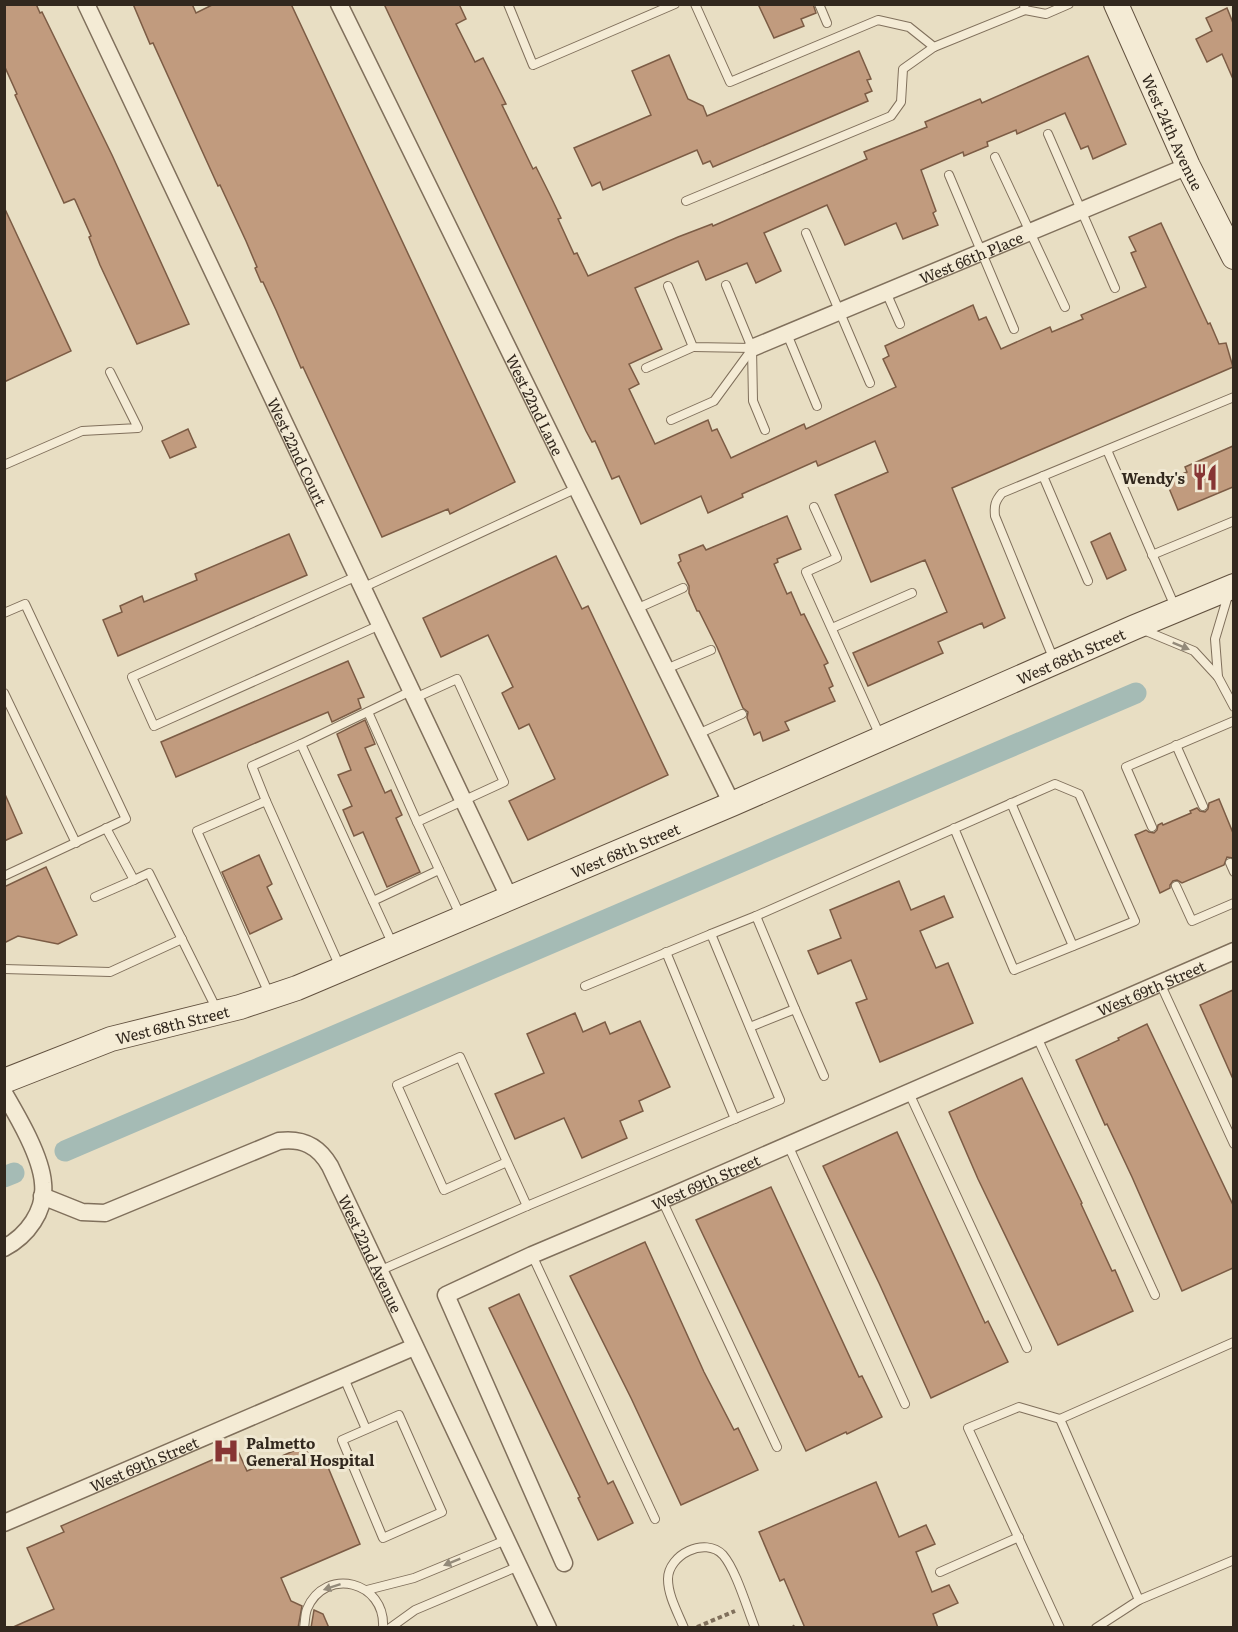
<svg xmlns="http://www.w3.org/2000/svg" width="1238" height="1632" font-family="Literata,serif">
<rect width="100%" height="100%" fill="#e8dec3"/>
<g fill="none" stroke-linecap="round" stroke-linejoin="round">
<g stroke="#a5bbb5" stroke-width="21">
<polyline points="65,1151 1136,693"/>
<polyline points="4,1177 14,1173"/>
</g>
</g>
<g fill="#c19b7e" stroke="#7c5c45" stroke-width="1.5">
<polygon points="4,4 36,4 40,13 42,12 112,155 189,324 137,344 100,265 89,237 91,236 75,200 74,199 64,203 15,95 17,94 4,65"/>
<polygon points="133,4 192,4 196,13 214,4 291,4 515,482 450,514 448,509 382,537 303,367 301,368 276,310 263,282 261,282 255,268 257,267 246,241 220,185 218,186 153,43 150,44"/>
<polygon points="384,4 459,4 466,19 456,24 475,62 483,58 506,104 502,105 518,138 533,169 536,167 550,195 561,218 558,219 574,254 577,253 588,276 678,237 712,224 713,226 867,159 864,152 927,127 925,122 980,99 982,103 1088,56 1126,144 1093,159 1088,146 1081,149 1065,113 1017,134 1016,130 987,142 988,146 964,156 963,152 921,170 936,211 933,213 938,225 903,239 896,223 845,245 827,205 764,233 781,271 756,283 747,263 706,280 698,261 635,288 662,349 629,364 639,384 629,389 655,444 708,420 712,431 717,429 731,458 804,424 806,429 896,387 883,359 889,356 885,346 973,305 979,320 986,317 1001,349 1050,327 1052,332 1083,319 1081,315 1146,287 1131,253 1136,251 1129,237 1161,223 1208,324 1210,323 1219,344 1226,343 1233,367 952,488 1005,618 984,628 982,623 938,642 943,653 868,686 853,653 947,612 925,560 871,582 835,495 888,472 875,441 818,466 816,461 742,494 743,497 708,513 701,496 641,524 619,476 612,479 595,441 592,442 586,431"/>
<polygon points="758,4 813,4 816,13 801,19 804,26 774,38"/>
<polygon points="1227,8 1233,23 1233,79 1222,54 1207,62 1196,39 1212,31 1206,18"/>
<polygon points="859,51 871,79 867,80 872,91 865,94 868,101 713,167 710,161 703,164 697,150 603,190 600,182 592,186 574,148 651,115 632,71 669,55 688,99 703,106 707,116"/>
<polygon points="4,207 71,351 4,382"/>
<polygon points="188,429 196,447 170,458 162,441"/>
<polygon points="1233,446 1233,487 1178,510 1166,481 1187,472 1185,467"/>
<polygon points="787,516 801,549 777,559 778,562 774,564 787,594 791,592 801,615 804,614 828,663 824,665 833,686 829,688 835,701 785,722 789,730 763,741 760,732 754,735 747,718 748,712 743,708 717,647 699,611 697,611 689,593 689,586 678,563 681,561 679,555 703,545 706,550"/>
<polygon points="1110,533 1126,570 1107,579 1091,542"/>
<polygon points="289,534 307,575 118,656 103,620 122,612 120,606 142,596 144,602 197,580 195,574"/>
<polygon points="556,556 582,609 588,606 668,775 528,840 509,801 555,779 529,724 519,729 502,693 513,687 488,635 441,657 423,618"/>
<polygon points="348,661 364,697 358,699 361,708 332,722 328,712 176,777 161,742"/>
<polygon points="365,720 375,744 365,748 385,793 391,790 402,815 396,818 420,872 387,887 363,832 354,836 343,810 352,806 338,775 351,770 337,734"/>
<polygon points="4,792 22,833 4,841"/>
<polygon points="1219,799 1233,833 1233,858 1227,857 1224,865 1182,883 1177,880 1173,881 1170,885 1170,888 1160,893 1135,835 1146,830 1149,832 1154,833 1157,830 1158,825 1162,823 1163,825 1191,813 1190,811 1197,808 1200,811 1205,812 1208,809 1209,803"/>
<polygon points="259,855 272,884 267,887 282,919 250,934 222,872"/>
<polygon points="46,867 77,935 58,944 18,936 4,943 4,887"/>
<polygon points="899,881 911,910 944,896 953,917 920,931 936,968 948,963 973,1023 880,1062 856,1003 867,999 851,960 818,974 808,951 841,938 830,910"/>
<polygon points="1233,990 1233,1079 1200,1005"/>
<polygon points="575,1013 583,1032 605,1022 610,1034 640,1021 670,1087 639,1101 643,1111 620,1121 627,1138 582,1158 564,1118 515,1139 495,1094 544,1073 527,1034"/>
<polygon points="1147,1024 1233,1205 1233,1268 1182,1291 1132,1177 1107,1124 1105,1125 1076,1060 1119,1040 1118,1038"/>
<polygon points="1022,1078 1082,1203 1081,1204 1112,1271 1115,1270 1133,1311 1058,1345 978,1179 949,1112"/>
<polygon points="897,1132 985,1323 988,1321 1008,1362 931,1398 879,1283 823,1166"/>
<polygon points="771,1187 859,1377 862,1376 882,1417 847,1434 846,1432 806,1451 696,1220"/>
<polygon points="645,1242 704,1372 734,1430 738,1428 758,1470 681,1505 631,1398 570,1276"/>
<polygon points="519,1294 608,1484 613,1481 633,1523 598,1540 578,1498 580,1497 489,1308"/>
<polygon points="305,1446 313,1465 325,1460 360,1544 281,1578 291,1601 302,1606 298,1628 11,1628 54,1609 27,1548 64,1532 61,1526 237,1449 247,1471"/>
<polygon points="876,1482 899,1537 926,1525 935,1544 916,1552 932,1592 949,1585 958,1603 933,1614 938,1628 805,1628 784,1579 780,1581 759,1532"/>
<polygon points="314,1610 323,1614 329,1628 311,1628"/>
</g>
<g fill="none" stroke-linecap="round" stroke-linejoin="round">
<defs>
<g id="lane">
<polyline points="508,4 533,65 675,4"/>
<polyline points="695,4 730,82 878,20 909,27 934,47 1025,10"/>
<polyline points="819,4 827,23"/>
<polyline points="1024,5 1025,10 1046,14 1069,4"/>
<polyline points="1048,134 1115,288"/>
<polyline points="995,157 1065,307"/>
<polyline points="949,175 1014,329"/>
<polyline points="686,201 891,116 901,102 903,69 934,47"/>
<polyline points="806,233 870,383"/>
<polyline points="726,285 752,348 753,401 765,430"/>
<polyline points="668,286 693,347 752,348"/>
<polyline points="886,292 900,324"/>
<polyline points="787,334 817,406"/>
<polyline points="646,368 693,347"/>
<polyline points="671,420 714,401 752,349"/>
<polyline points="1107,450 1176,609"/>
<polyline points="4,465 82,431 138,428 110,372"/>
<polyline points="1043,476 1088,581"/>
<polyline points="814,507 837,558 806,572 881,738"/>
<polyline points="1152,555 1234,521"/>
<polyline points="357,576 132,677 154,726 380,625"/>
<polyline points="362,588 577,488"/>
<polyline points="636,609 683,588"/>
<polyline points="4,613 25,604 126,819 4,876"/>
<polyline points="832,628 912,593"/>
<polyline points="1141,629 1194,651 1218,677 1234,707"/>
<path d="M1054,660L995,516C994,506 995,501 1002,493L1234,397"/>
<polyline points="666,669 711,650"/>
<polyline points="1218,677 1215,639 1229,592"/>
<polyline points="4,693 76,843"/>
<polyline points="415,698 457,679 504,782 417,822 461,917"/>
<polyline points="368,712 417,822"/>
<polyline points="698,734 742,714"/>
<polyline points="1176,745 1203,806"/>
<polyline points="266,801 252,766 301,744"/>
<polyline points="1011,803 1073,946"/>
<polyline points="1152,827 1126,767 1234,721"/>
<polyline points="106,828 134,880 149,873 217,1010"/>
<polyline points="1230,863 1234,872"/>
<polyline points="1176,886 1192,921 1234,903"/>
<polyline points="95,897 134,880"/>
<polyline points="373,901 439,870"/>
<polyline points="756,916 1055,784 1079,794 1135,921 1014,970 954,828"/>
<polyline points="711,934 756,916 795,1009"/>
<polyline points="393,945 301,744 411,691"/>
<polyline points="666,952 735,1119"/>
<polyline points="4,969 110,972 182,939"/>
<polyline points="1160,983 1234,1144"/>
<polyline points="270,996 197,831 266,801 340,967"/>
<polyline points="750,1027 795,1009 824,1076"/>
<polyline points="1037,1037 1155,1295"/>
<polyline points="909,1093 1027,1348"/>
<polyline points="788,1145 905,1404"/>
<polyline points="507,1162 460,1057 397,1085 444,1190 507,1162 527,1206"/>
<polyline points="662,1200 777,1447"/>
<polyline points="532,1255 655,1519"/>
<polyline points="379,1271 527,1206 780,1100 711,934 585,986"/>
<polyline points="1234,1342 1060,1419 1139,1600 1234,1560"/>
<polyline points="344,1378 366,1429"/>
<polygon points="399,1415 442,1512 383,1538 342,1440"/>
<polyline points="1060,1419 1019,1407 968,1428 1060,1628"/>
<polyline points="940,1572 1019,1537"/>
<polyline points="367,1590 414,1578 506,1540"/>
<path d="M304,1628C305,1622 305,1614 307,1609C325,1566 386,1581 383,1628"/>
<polyline points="390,1628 415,1610 519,1566"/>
<path d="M684,1628C678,1613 668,1596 668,1579C668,1555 705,1536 723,1555C736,1570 747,1608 755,1628"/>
<polyline points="1096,1628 1139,1600"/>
</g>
<g id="street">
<path id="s1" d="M86,4L510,899"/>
<path id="s2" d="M339,4L732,804"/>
<path id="s3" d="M752,348L1188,166"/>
<path d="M4,1093C18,1117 41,1156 43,1183C46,1211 27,1236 4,1248"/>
<path id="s4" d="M42,1196L82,1212L105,1213L279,1141C302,1138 318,1145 330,1166L548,1628"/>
<path id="s5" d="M4,1523L414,1347"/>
<path id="s6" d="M564,1563L446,1295L532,1255L662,1200L1234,951"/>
</g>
<g id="secondary">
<path id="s7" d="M1116,4L1188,166L1234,257"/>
<path id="s8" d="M4,1081L111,1039L240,1007L297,988L732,804L1135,627L1234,586"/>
</g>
</defs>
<use href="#lane" stroke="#80705c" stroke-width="10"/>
<use href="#street" stroke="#80705c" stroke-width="19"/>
<use href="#secondary" stroke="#62513f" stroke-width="26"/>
<g stroke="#80705c" stroke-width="4" stroke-dasharray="4.5 3" stroke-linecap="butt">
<polyline points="697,1627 735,1611"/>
<polyline points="793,1628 795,1626"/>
</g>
<use href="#lane" stroke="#f4ebd5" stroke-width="8"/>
<use href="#street" stroke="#f4ebd5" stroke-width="16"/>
<use href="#secondary" stroke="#f4ebd5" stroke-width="24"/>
</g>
<defs><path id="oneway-solid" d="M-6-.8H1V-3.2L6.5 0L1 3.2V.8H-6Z" transform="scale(1.5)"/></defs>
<g fill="#938a7a">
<use href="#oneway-solid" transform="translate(1181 646) rotate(22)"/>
<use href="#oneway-solid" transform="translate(452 1562) rotate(158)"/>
<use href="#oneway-solid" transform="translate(332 1587) rotate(162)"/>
</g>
<defs>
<symbol id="restaurant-bare" viewBox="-9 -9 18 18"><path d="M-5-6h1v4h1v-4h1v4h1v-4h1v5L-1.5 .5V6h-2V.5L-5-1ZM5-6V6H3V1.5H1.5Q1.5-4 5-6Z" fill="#873534" stroke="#f0e8d2" stroke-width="2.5" paint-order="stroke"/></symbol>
<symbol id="hospital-bare" viewBox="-9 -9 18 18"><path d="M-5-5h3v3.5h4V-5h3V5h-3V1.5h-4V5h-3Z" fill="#873534" stroke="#f0e8d2" stroke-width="2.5" paint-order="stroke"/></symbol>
</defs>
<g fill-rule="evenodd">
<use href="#restaurant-bare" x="1186" y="458" width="38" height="38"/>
<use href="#hospital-bare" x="207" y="1432" width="38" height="38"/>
</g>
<g text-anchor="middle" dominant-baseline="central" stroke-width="6" stroke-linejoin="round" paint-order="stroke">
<g font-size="15" fill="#32281e" stroke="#f0e8d2">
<text stroke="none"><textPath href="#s7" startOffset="140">West 24th Avenue</textPath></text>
<text stroke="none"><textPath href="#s3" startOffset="237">West 66th Place</textPath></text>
<text stroke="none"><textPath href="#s2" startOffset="446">West 22nd Lane</textPath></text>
<text stroke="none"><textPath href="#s1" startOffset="495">West 22nd Court</textPath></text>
<text stroke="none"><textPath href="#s8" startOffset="1150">West 68th Street</textPath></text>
<text stroke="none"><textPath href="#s8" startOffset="664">West 68th Street</textPath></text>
<text stroke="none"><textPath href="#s6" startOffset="1062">West 69th Street</textPath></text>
<text stroke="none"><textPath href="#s8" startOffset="178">West 68th Street</textPath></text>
<text stroke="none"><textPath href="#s6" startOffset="576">West 69th Street</textPath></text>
<text stroke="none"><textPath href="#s4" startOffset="412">West 22nd Avenue</textPath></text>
<text stroke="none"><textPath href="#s5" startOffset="152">West 69th Street</textPath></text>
</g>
<g font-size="15" font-weight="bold" fill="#32281e" stroke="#f0e8d2" text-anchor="end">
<text x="1185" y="477">Wendy's</text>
<text x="246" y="1442" text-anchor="start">Palmetto<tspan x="246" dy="17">General Hospital</tspan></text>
</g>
</g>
<rect width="1238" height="1632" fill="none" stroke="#32281e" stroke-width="12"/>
</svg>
